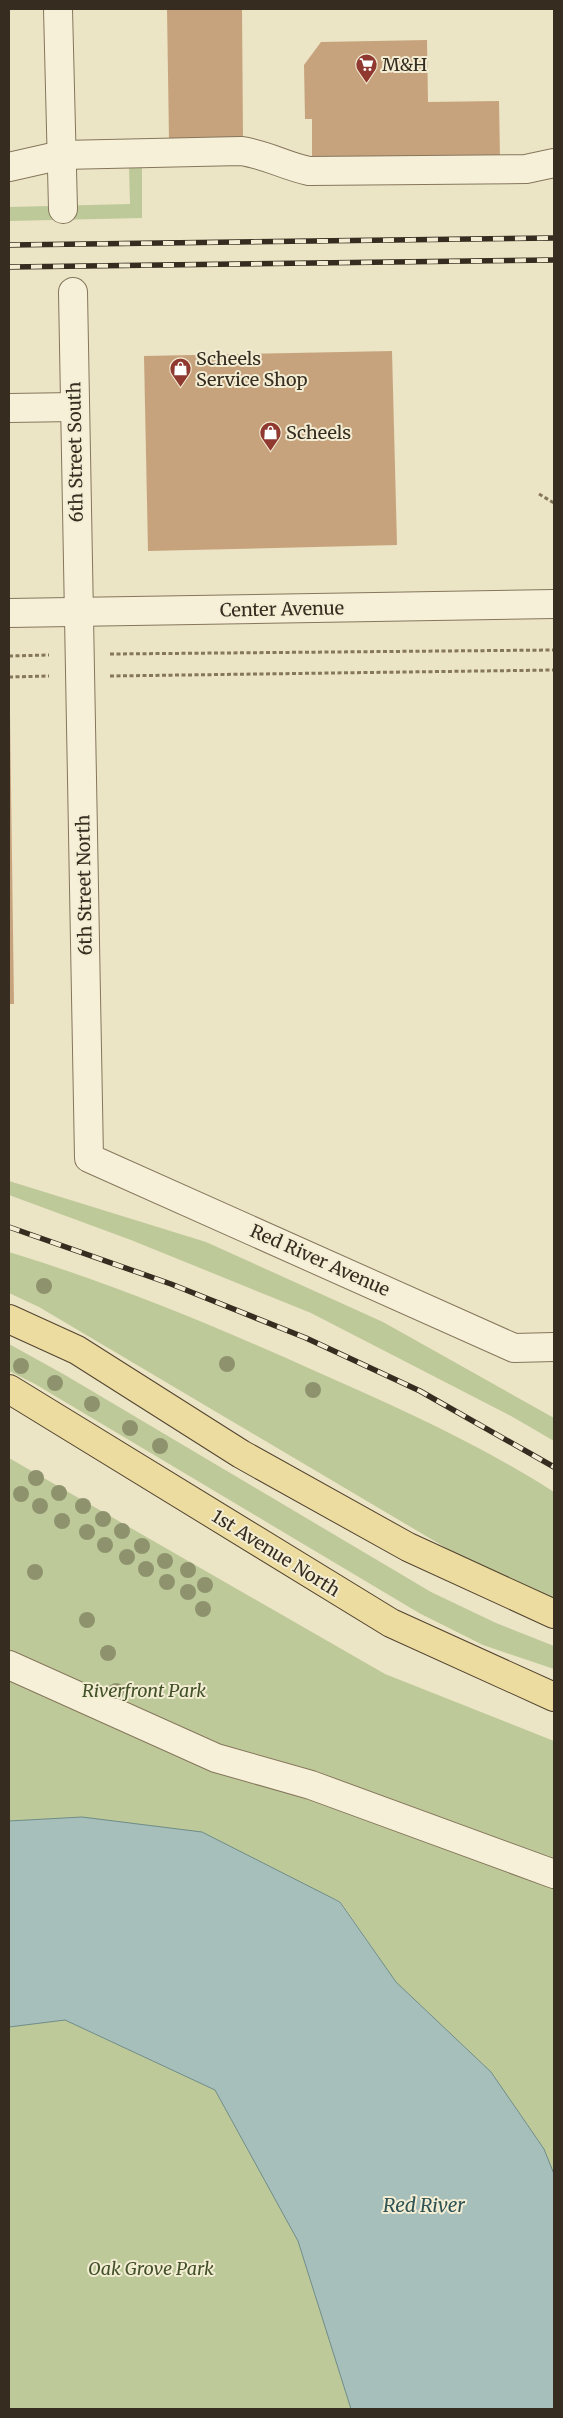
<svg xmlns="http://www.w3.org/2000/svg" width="563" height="2418" font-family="Merriweather,serif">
<rect width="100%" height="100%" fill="#ebe4c5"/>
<g fill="#bec999">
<polygon points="142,166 142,218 9,221 9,207 130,204 129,167"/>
<polygon points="9,1181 206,1242 383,1322 554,1418 554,1441 511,1416 311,1313 131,1240 9,1195"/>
<path d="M9,1252C114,1284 215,1326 315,1371C397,1407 479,1444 554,1492V1598L533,1591L453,1552L39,1307L9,1293Z"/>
<polygon points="9,1344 65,1375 431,1592 496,1623 554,1646 554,1669 483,1645 419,1613 35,1384 9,1371"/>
<polygon points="9,1458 385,1674 554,1741 554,2174 544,2149 491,2072 396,1982 340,1901 82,1817 9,1821"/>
<polygon points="65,2020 215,2090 298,2241 351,2409 9,2409 9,2027"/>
</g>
<polygon fill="#a6bfba" stroke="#6e8c88" points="82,1817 202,1832 340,1902 396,1982 491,2072 544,2149 554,2174 554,2409 351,2409 298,2241 215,2090 65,2020 9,2027 9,1821"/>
<g fill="#c7a37d">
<polygon points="167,9 242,9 243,139 169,140"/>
<polygon points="427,40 428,102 499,101 500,159 312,161 312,119 305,119 304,65 321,42"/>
<polygon points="392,351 397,545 148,551 144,356"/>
<polygon points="9,714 10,714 14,1004 9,1004"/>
</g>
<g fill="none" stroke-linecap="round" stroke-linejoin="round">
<defs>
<g id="minor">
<polyline points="58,9 63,209"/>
<path d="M9,167L62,155L241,151C265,154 285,166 309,171L526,169L554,163"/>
<polyline points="73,292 89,1158 514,1348 554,1347"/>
<polyline points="9,408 75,407"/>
<polyline points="9,613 554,604"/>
<polyline points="9,1665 216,1758 311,1785 554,1874"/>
</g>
<g id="major">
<polyline points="9,1319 77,1350 241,1454 408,1547 554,1614"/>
<polyline points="9,1389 391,1623 554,1697"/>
</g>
</defs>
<use href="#minor" stroke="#85765c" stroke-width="30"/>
<use href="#major" stroke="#534430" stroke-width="30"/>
<g stroke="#85765c" stroke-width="3" stroke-dasharray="4 2.5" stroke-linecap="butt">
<polyline points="539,494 554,503"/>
<polyline points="110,654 554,650"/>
<polyline points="9,656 49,655"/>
<polyline points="110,676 554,670"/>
<polyline points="9,677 49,676"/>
</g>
<use href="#minor" stroke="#f7f0d8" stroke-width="28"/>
<use href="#major" stroke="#ecdc9f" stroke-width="28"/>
<defs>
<g id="rail">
<polyline points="9,245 554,238"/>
<polyline points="9,267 554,260"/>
<polyline points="9,1227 171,1284 306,1338 420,1391 554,1467"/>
</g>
</defs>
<use href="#rail" stroke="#362c1f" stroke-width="5.5"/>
<use href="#rail" stroke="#f3edd4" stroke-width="4" stroke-dasharray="11" stroke-linecap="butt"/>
</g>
<g fill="#8e936e">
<circle cx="44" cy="1286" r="8"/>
<circle cx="227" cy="1364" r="8"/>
<circle cx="21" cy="1366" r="8"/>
<circle cx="55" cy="1383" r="8"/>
<circle cx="313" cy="1390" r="8"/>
<circle cx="92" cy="1404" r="8"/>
<circle cx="130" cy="1428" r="8"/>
<circle cx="160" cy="1446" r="8"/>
<circle cx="36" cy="1478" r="8"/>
<circle cx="59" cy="1493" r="8"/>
<circle cx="21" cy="1494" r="8"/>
<circle cx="40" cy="1506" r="8"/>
<circle cx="83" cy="1506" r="8"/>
<circle cx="103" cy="1519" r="8"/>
<circle cx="62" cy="1521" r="8"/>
<circle cx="122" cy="1531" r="8"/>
<circle cx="87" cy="1532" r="8"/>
<circle cx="105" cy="1545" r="8"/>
<circle cx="142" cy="1546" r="8"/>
<circle cx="127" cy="1557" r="8"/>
<circle cx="165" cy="1561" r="8"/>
<circle cx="146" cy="1569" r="8"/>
<circle cx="188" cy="1570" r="8"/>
<circle cx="35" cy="1572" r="8"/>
<circle cx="167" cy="1582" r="8"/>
<circle cx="205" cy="1585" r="8"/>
<circle cx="188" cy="1592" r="8"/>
<circle cx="203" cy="1609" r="8"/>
<circle cx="87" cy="1620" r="8"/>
<circle cx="108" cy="1653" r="8"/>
<circle cx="116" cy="1691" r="8"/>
</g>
<defs>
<symbol id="supermarket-pin" viewBox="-11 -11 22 30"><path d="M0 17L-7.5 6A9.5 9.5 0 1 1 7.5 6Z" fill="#903930" stroke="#f3edd4"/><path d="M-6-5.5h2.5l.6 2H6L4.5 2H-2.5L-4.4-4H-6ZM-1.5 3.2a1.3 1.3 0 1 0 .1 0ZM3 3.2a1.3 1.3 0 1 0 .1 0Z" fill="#fff"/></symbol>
<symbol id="shop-pin" viewBox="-11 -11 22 30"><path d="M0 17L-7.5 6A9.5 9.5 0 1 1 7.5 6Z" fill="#903930" stroke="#f3edd4"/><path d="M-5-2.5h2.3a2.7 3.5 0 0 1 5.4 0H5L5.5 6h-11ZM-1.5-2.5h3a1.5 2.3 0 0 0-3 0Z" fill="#fff"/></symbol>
</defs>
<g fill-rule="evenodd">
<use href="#supermarket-pin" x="354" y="52" width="25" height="34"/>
<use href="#shop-pin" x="168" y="356" width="25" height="34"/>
<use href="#shop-pin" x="258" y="420" width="25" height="34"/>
</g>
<g text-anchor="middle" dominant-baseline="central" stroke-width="4" stroke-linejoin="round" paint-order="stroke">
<g font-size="18" fill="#362c1f" stroke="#f3edd4" text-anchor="start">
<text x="382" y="64">M&amp;H</text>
<text x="196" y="358">Scheels<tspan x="196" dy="21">Service Shop</tspan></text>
<text x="286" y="432">Scheels</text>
</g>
<g font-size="18" fill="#362c1f" stroke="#f3edd4">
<text transform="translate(75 452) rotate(-91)">6th Street South</text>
<text transform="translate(282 609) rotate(-1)">Center Avenue</text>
<text transform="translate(84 885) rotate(-91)">6th Street North</text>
<text transform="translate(320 1260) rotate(24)">Red River Avenue</text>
<text transform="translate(276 1553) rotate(32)">1st Avenue North</text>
</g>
<g font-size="18" font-style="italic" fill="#425127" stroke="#f3edd4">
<text x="144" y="1690">Riverfront Park</text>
<text x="151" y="2268">Oak Grove Park</text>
</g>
<g font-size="19" font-style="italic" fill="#2f5355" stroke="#f3edd4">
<text x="424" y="2205">Red River</text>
</g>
</g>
<rect width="563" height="2418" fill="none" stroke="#362c1f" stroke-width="20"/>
</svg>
